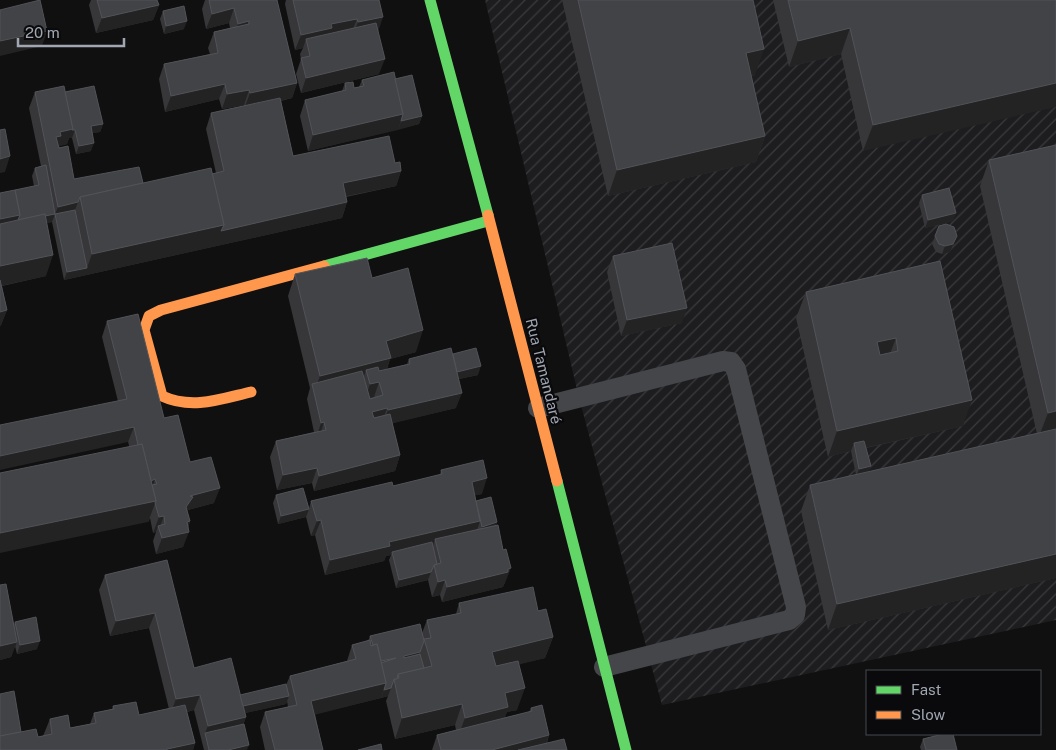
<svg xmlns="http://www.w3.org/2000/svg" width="1056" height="750" font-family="'Public Sans',sans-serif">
<defs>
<pattern id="industrial-furrows" width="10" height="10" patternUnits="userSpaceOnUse" patternTransform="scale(1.25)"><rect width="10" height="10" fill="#1d1d1f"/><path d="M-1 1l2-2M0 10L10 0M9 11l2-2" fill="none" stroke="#3b3b3d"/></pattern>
</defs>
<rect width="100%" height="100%" fill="#101010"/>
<polygon fill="url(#industrial-furrows)" points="485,0 1056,0 1056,620 662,705 579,398"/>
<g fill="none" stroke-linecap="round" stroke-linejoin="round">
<polyline stroke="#444649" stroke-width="20" points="538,408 723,361 731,362 736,369 796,607 795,615 789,620 604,667"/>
<g stroke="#63d668" stroke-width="11">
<polyline points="430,0 488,215"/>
<polyline points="324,266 488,221"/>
<polyline points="557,481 626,750"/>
</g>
<g stroke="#ff974d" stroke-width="11">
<polyline points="488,215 557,481"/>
<path d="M251,392C221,399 192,410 162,396L144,330L149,316L161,310L324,266"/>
</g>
</g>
<g fill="#37373a">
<polygon points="91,0 157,0 159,5 153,20 96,33 89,5"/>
<polygon points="205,0 277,0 297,83 292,98 281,101 293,156 395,163 401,171 396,186 346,197 347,202 342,218 64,280 52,222 47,223 46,276 2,286 7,310 1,325 0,326 0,193 34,186 32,176 35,168 41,166 29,108 35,92 65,92 103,124 100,132 92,133 91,151 76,154 72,138 69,138 67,144 59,146 74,179 143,183 216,173 206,129 211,113 244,106 244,105 222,109 219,99 165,112 159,79 164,64 210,54 208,48 214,32 230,28 229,23 206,29 202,9"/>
<polygon points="286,0 379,0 378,31 379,74 301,93 296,74 301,59 300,54 303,48 295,50 285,4"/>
<polygon points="562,0 753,0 755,75 751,76 765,136 756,162 608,196"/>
<polygon points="773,0 1056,0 863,151 841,54 789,67"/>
<polygon points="163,11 184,29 164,34 160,19"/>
<polygon points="395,79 422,116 419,124 308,151 300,116 305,100 342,91 345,83 354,88 359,87 362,80"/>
<polygon points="1056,145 1056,578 828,630 801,511 810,485 856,475 851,451 828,457 796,318 806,292 940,261 963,426 866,448 869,472 1037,434 980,186 989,160"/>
<polygon points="922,195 953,221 925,228 919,203"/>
<polygon points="939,226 954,244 950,252 942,254 936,252 932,244"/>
<polygon points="613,256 682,323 621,336 607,272"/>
<polygon points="295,274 372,278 416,352 390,359 387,369 407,364 409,359 453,354 478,375 459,379 456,408 392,423 400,455 395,471 314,491 312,483 277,490 270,457 276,441 314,432 307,399 310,388 288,296"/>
<polygon points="107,321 214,503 188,510 187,511 190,521 183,547 156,554 153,541 156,532 153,533 150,518 148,522 102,337"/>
<polygon points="441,470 482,494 475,495 476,501 497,522 496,525 505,583 504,584 503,587 442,602 440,595 432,597 428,580 396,588 389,560 391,555 386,556 384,561 325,575 315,535 311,536 306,517 278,524 273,503 276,495 309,509 311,501 393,486 440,475"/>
<polygon points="167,560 194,668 240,695 286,685 290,676 347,661 352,645 368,641 370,636 422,633 427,620 456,614 459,603 538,611 553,637 545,658 519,664 517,710 507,712 504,718 529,712 531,708 549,735 547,743 567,750 432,750 437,735 456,730 455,725 395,739 386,701 388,696 381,698 381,697 381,698 315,714 323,750 265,750 260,727 265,712 288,707 287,701 286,704 245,713 246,717 243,725 247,750 204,750 194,710 187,712 195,743 193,750 0,750 21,732 38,737 43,736 50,719 70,728 90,724 94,713 112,709 113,706 139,715 169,709 149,628 110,636 99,590 105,575"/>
<polygon points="0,585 14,624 15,622 37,649 17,654 15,646 11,657 0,660"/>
<polygon points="923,739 957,750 921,750 920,747"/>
</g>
<g fill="#232324">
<polygon points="159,5 153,20 96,33 102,18"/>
<polygon points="234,8 229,23 206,29 212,14"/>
<polygon points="383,17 378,32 352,38 358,22"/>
<polygon points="357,19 351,34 306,39 303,48 295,50 301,35 331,24"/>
<polygon points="187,21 184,29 164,34 166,26"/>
<polygon points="249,21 243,36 233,39 238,24"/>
<polygon points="850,28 841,54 789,67 798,41"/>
<polygon points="47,31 42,46 0,56 0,41"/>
<polygon points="764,49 755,75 736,79 746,53"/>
<polygon points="385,59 379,74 301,93 306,78"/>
<polygon points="297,83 292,98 244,109 250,93"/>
<polygon points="1056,83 1056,107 863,151 873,125"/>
<polygon points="225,84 219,99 165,112 171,96"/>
<polygon points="249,90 244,105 222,109 227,94"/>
<polygon points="403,114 398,130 308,151 313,135"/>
<polygon points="422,116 419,124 398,130 401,121"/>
<polygon points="103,124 100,132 88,134 91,126"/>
<polygon points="73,129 75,130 72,138 69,138 67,144 57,147 56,137 60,132"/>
<polygon points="765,136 756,162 608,196 617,170"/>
<polygon points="94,143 91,151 76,154 79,146"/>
<polygon points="10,156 5,172 0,173 0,159"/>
<polygon points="401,171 396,186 337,198 343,183"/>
<polygon points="78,202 72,218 55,214 52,222 15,230 18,222 55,214 58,207"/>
<polygon points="347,202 342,218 64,280 67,272 87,268 92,254 224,225"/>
<polygon points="956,213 953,221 925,228 928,220"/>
<polygon points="20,215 14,230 0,233 0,219"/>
<polygon points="957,236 950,252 942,254 945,246"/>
<polygon points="53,255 46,276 0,286 0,266"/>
<polygon points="687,308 682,323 621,336 627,320"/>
<polygon points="7,310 1,325 0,326 0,312"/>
<polygon points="423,330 416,352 390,359 383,379 366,370 361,385 314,393 320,376 386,341"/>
<polygon points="896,338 886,364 867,368 877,342"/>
<polygon points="481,366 478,375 450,381 453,373"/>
<polygon points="379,382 374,397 365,399 370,384"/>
<polygon points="462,393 456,408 382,426 388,410"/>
<polygon points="972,400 963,426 855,450 854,443 851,451 828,457 837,431"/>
<polygon points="387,408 382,423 367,427 372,412"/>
<polygon points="1056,411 1056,435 1038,439 1048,413"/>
<polygon points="324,422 319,438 316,439 321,423"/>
<polygon points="134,427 128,442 0,470 0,456"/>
<polygon points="400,455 395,471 314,491 319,476"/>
<polygon points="871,466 868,474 856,477 859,469"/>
<polygon points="317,468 312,483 277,490 283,475"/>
<polygon points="487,478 482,494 467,497 472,482"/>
<polygon points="155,479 152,489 147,482"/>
<polygon points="220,488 214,503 188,510 181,522 190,496"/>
<polygon points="156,501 148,522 0,553 0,533"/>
<polygon points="309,509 306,517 278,524 281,516"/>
<polygon points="164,516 159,529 158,526 156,532 153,533 159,517"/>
<polygon points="321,520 315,535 311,536 317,521"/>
<polygon points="190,521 186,532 189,532 183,547 156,554 162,538 187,522"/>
<polygon points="480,521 475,536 435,539 433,546 393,555 392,552 391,555 386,556 384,561 325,575 330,560 389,542"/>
<polygon points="497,522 494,530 479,535 482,527"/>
<polygon points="1056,554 1056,578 828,630 837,604"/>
<polygon points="511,568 505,583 504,584 503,587 442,602 447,587"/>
<polygon points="431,572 428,580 396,588 399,580"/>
<polygon points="445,580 440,595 432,597 438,582"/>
<polygon points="155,613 149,628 110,636 116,621"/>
<polygon points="553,637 545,658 485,673 492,652"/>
<polygon points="40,641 37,649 17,654 20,645"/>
<polygon points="17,642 11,657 0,660 0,646"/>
<polygon points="420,652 417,660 401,664 404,656"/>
<polygon points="386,683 381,698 306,717 311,701"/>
<polygon points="391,688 388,696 381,698 384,690"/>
<polygon points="525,688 517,710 507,712 501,729 457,739 465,718 505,693"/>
<polygon points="200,695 194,710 170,715 176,699"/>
<polygon points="289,696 286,704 237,715 240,707"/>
<polygon points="462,704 455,725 395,739 402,718"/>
<polygon points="246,717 240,733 205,733 208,726"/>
<polygon points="549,735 544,750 492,750"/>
<polygon points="195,743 193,750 167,750 167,749"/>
<polygon points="249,745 247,750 228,750"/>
</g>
<g fill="#424347" stroke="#515358" fill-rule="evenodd">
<polygon points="40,0 47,31 0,41 0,10"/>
<polygon points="97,0 157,0 159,5 102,18"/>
<polygon points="209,0 277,0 297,83 250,93 249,90 227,94 225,84 171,96 164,64 218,53 214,32 249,24 249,21 238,24 234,8 212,14"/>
<polygon points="293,0 379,0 383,17 358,22 357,19 331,24 332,28 301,35"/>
<polygon points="578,0 753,0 764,49 746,53 765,136 617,170"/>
<polygon points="788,0 1056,0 1056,83 873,125 850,28 798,41"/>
<polygon points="184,6 187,21 166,26 163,11"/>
<polygon points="376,23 385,59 306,78 301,58 310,56 306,39"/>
<polygon points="394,72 403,114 313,135 305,100 346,90 345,83 353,82 354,88 364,86 362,80"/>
<polygon points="412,75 422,116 401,121 403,114 395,79"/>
<polygon points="64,86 73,129 60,132 61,136 56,137 59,148 68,146 74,179 139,167 143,183 80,197 78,202 58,207 35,92"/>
<polygon points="94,86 103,124 91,126 94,143 79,146 75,130 72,130 73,129 65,92"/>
<polygon points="280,98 293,156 389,136 395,163 400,162 401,171 343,183 347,202 221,231 224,225 212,174 224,171 211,113"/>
<polygon points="5,129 10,156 0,159 0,130"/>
<polygon points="1056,145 1056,411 1048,413 989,160"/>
<polygon points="46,165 55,214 45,216 45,214 18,220 20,215 15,190 39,185 35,168"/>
<polygon points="211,168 224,225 92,254 80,197"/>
<polygon points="949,188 956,213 928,220 922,195"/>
<polygon points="15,190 20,215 0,219 0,193"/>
<polygon points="75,210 87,268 67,272 55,214"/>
<polygon points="45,214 53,255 0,266 0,224"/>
<polygon points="946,224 954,227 957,236 953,244 945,246 939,244 935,236 939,226"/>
<polygon points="672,243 687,308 627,320 613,256"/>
<polygon points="367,258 372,278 408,268 423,330 386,341 391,358 320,376 295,274"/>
<path d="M940,261L972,400L837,431L806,292ZM896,338L898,351L880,355L877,342Z"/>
<polygon points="0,280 7,310 0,312"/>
<polygon points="138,314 164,418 178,415 190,462 211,457 220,488 190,496 193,497 186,507 190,521 187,522 189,532 162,538 158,526 165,524 164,516 159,517 155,503 156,501 152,485 157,484 155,479 151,481 142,444 138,445 134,427 0,456 0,425 127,399 107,321"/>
<polygon points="451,348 462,393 388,410 387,408 372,412 374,418 390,414 400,455 319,476 317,468 283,475 276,441 326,430 324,422 321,423 312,384 362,371 370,399 383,395 379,382 370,384 366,370 378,367 379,371 410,364 409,359"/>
<polygon points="476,348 481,366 457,372 453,354"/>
<polygon points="1056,429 1056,554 837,604 810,485"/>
<polygon points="864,441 871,466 859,469 854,443"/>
<polygon points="142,444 156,501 0,533 0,473"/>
<polygon points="483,460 487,478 472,482 480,521 389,542 390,546 330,560 321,520 317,521 311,501 392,482 393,486 442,474 441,470"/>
<polygon points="303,488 309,509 281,516 276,495"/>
<polygon points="491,497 497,522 482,527 476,501"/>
<polygon points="498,525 503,550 506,549 511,568 508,569 508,572 447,587 445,580 438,582 434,565 441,563 435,539"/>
<polygon points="432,542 437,564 434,565 431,572 399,580 392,552"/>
<polygon points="167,560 194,668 231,658 246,717 208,726 200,695 176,699 155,613 116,621 105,575"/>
<polygon points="6,584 17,642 0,646 0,585"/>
<polygon points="533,587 538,611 546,609 553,637 492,652 496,666 518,661 525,688 505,693 508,707 465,718 462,704 402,718 394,679 399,678 398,674 432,666 424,639 431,638 427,620 461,613 459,603"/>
<polygon points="36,617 40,641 20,645 15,622"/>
<polygon points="420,624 424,641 420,652 404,656 404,658 420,654 424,668 398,674 397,679 394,679 391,688 384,690 386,683 381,663 396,658 381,661 377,644 373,645 370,636"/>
<polygon points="370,640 371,646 377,644 386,683 311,701 323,750 275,750 265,712 297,705 290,676 356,659 352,645"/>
<polygon points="286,684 289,696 243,706 240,695"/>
<polygon points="14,691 21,732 0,736 0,694"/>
<polygon points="136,702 139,715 185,705 195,743 167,749 167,750 0,750 0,736 36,729 38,737 52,734 50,719 68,715 70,728 96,723 94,713 114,709 113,706"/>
<polygon points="542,705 549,735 492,750 441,750 437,735 532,711 531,708"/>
<polygon points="244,724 249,745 228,750 209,750 205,733"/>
<polygon points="943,734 953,734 957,750 926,750 923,739"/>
<polygon points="564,739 567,750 518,750"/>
<polygon points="381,744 382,750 358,750"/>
</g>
<g text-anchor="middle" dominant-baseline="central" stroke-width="4.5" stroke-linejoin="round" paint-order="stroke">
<g font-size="15" fill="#a0a7b2" stroke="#0a0a0c">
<text transform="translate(544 371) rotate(76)">Rua Tamandaré</text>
</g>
</g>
<rect x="866" y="670" width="175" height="65" fill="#0a0a0c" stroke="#46494e"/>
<rect x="876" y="686" width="25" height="8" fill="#63d668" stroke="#46494e"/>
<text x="911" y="695" font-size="15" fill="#a0a7b2">Fast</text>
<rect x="876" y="711" width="25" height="8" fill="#ff974d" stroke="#46494e"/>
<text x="911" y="720" font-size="15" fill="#a0a7b2">Slow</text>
<path d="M18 38v8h106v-8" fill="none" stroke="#a0a7b2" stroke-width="2.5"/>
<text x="25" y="38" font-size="15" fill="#a0a7b2" stroke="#0a0a0c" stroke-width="4" paint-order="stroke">20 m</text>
</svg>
